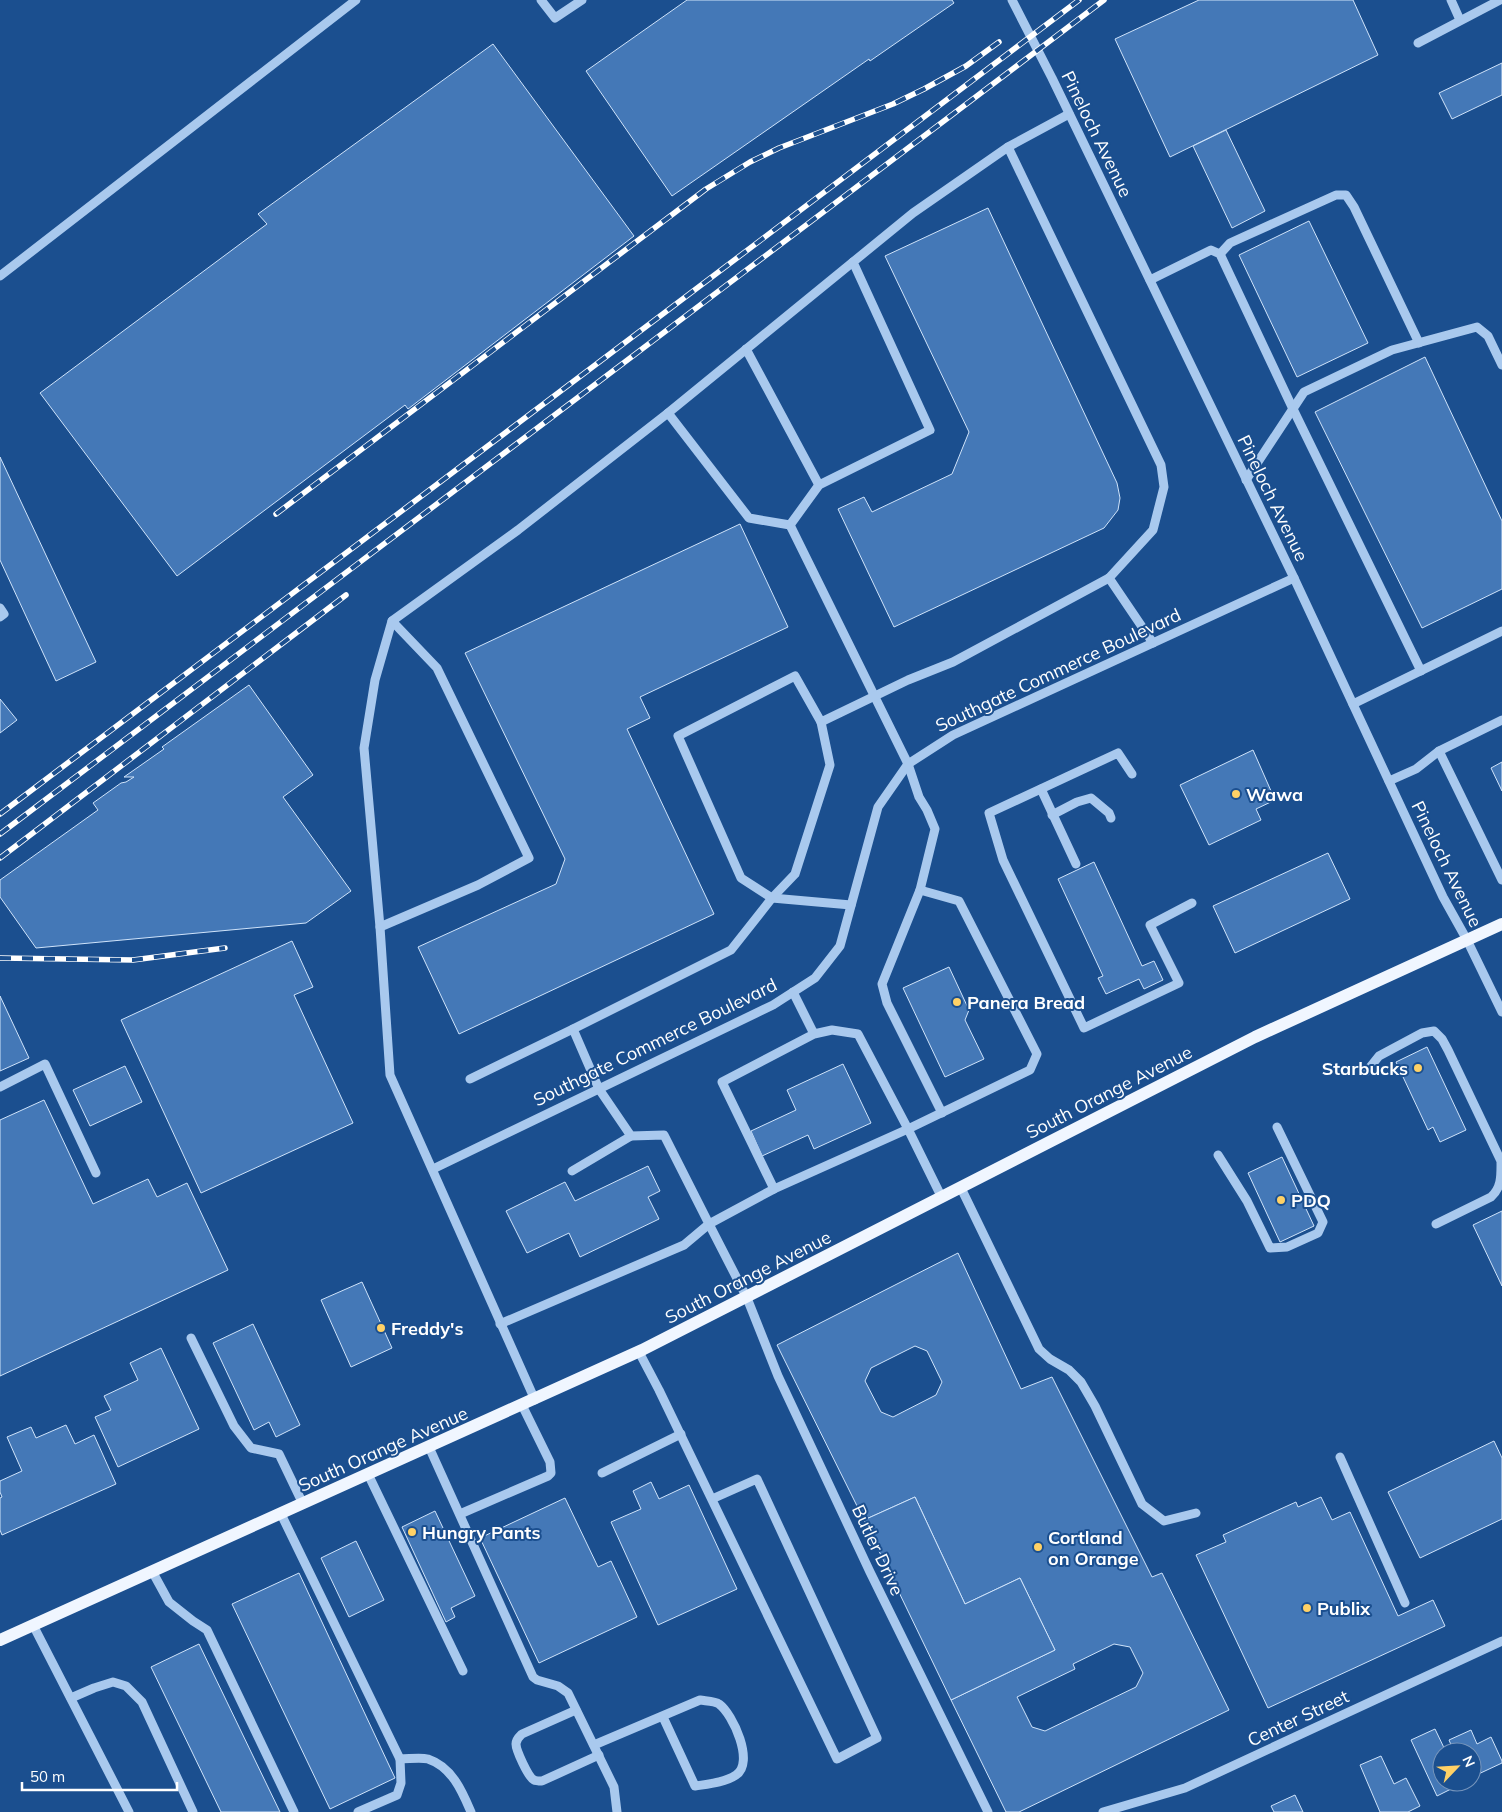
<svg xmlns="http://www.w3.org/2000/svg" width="1502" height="1812" font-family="Mulish,sans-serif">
<rect width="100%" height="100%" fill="#1b4f8f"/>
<g fill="#4478b7" stroke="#cfe3fa" fill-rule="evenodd">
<polygon points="687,0 952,0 954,3 870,61 869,59 672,196 586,71"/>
<polygon points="1199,0 1353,0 1378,55 1170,157 1115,39"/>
<polygon points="493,44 634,236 408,409 405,405 177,576 40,393 267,224 258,214"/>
<polygon points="1502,63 1502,95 1452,119 1439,93"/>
<polygon points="1226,130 1265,211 1232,228 1193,146"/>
<polygon points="988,208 1117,483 1120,498 1118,510 1104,528 894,627 838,509 864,497 872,512 952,474 969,432 885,256"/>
<polygon points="1309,221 1368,343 1297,377 1239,255"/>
<polygon points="1425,357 1502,521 1502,589 1422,628 1315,412"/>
<polygon points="0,457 96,662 56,681 0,560"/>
<polygon points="740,524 788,627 640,697 650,718 627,729 714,914 459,1034 418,947 556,884 565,859 465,653"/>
<polygon points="249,685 313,775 283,797 351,891 306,923 36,948 0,897 0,880 98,810 93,803 121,783 126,782 134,777 124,777 164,749 162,747"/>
<polygon points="0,699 17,720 0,733"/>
<polygon points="1253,750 1275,800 1256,809 1261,820 1209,845 1180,785"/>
<polygon points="1502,762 1502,791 1491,768"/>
<polygon points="1328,853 1350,899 1235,953 1213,906"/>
<polygon points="1094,862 1142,966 1154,961 1163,980 1144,989 1139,979 1106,994 1098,978 1103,976 1058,879"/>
<polygon points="292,941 313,987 294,995 353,1123 201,1193 121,1020"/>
<polygon points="949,967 969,1010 965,1020 984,1059 945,1077 903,988"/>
<polygon points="0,996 29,1058 0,1071"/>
<polygon points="1427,1047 1466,1130 1440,1142 1433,1127 1428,1130 1396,1062"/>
<polygon points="843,1064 871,1123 814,1149 808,1135 762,1156 751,1131 796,1110 787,1090"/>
<polygon points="125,1066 142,1102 90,1126 73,1090"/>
<polygon points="44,1100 93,1204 148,1179 157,1197 187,1183 228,1270 0,1376 0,1120"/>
<polygon points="1282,1157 1314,1226 1280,1242 1248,1173"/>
<polygon points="648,1166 660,1191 648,1197 659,1219 580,1257 569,1233 527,1253 506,1211 565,1182 575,1201"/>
<polygon points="1502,1211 1502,1286 1473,1225"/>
<path d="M958,1253L1021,1389L1052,1377L1152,1577L1162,1573L1229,1710L1019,1812H1006L951,1700L1055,1650L1020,1578L965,1604L915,1497L864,1520L777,1345ZM915,1346L927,1351L942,1382L936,1395L893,1417L881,1412L865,1381L871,1368ZM1114,1644L1130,1647L1143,1673L1136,1687L1045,1731L1032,1727L1017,1697L1075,1669L1073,1664Z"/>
<polygon points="362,1282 392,1348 351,1367 321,1300"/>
<polygon points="253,1324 300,1425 276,1437 269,1422 254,1430 213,1343"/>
<polygon points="161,1348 199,1429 118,1467 95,1417 111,1410 104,1396 138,1380 130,1363"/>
<polygon points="66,1425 75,1444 94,1435 116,1484 2,1535 0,1530 0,1498 2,1497 0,1492 0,1481 22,1471 7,1437 31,1427 36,1438"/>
<polygon points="1494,1441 1502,1458 1502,1519 1420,1558 1388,1492"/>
<polygon points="651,1482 659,1499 689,1485 737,1589 658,1625 611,1522 641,1509 633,1491"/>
<polygon points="915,1497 965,1604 1020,1578 1055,1650 951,1700 864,1520"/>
<polygon points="1321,1497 1332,1520 1350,1512 1398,1616 1433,1600 1445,1626 1268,1708 1196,1555 1226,1542 1223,1535 1296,1502 1298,1507"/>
<polygon points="565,1498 598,1567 611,1561 637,1617 539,1663 480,1538"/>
<polygon points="435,1511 475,1596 451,1608 455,1617 446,1622 402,1527"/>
<polygon points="356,1541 384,1600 349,1617 321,1558"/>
<polygon points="299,1573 395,1778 330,1809 232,1604"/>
<polygon points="199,1644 280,1812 221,1812 151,1667"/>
<polygon points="1435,1729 1446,1752 1442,1752 1442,1782 1460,1782 1461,1784 1437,1796 1411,1740"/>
<polygon points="1471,1730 1477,1744 1491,1737 1502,1761 1502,1763 1472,1777 1472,1752 1454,1752 1449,1740"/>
<polygon points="1381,1756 1394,1784 1406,1778 1420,1806 1408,1812 1380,1812 1360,1765"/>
<polygon points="1295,1795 1303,1812 1274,1812 1271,1806"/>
</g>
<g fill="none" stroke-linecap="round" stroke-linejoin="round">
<g stroke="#a9c9ee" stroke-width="9">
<polyline points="541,0 555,18 582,0"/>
<polyline points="1012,0 1052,78 1294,578 1443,897 1467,940 1502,1012"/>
<polyline points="1451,0 1460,20"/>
<polyline points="1418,43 1500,0"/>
<polyline points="1008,147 1161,465 1164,487 1153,530 1109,578 1153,643"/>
<polyline points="1220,254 1230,243 1336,195 1346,195 1354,207 1419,343"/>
<polyline points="0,276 356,0"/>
<polyline points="1150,280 1211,250 1220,254 1293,409 1421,671"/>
<polyline points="746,349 819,485"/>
<polyline points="668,413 853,262"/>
<polyline points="1246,480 1304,392 1392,350 1477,327 1488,336 1502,365"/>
<polyline points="790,525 908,764 919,797 927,810 935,829 920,890 882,984 887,1003 942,1113"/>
<polyline points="790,525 819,485 930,430 853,262 913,213 1008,147 1069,114"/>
<polyline points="0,608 4,614 0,617"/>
<polyline points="392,621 375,680 364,748 380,927 390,1075 535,1400"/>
<polyline points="1353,704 1502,631"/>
<polyline points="1439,751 1502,880"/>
<polyline points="1132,774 1118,753 989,813 1003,860 1084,1028 1179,983 1150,925 1192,903"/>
<polyline points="1389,781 1416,769 1439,751 1502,720"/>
<polyline points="1041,789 1076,864"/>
<polyline points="1052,815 1077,802 1091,798 1109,813 1111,818"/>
<polyline points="920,890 959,901 1037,1054 1030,1070 908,1129 942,1198"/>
<polyline points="851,905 772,898 741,878 678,736 795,676 821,722 908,680 953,662 1109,578"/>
<polyline points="380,927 478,885 529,858 437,668 392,621 518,530 668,413 749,518 790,525"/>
<polyline points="793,992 814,1034 832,1030 858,1034 908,1129 774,1189 722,1082 814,1034"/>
<path d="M1367,1071L1379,1056L1422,1033L1434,1031L1442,1039L1448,1050L1501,1161C1501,1175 1502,1187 1491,1197L1436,1224"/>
<polyline points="470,1079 573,1029"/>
<polyline points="0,1087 45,1064 96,1173"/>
<polyline points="1218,1155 1247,1201 1270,1248 1287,1247 1318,1233 1323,1222 1277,1127"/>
<polyline points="433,1169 773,1005 815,978 840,946 878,807 908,764 953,735 1294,578"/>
<polyline points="572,1171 631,1136"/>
<polyline points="961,1188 1039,1349 1050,1359 1069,1370 1081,1382 1095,1406 1142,1504 1164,1521 1196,1513"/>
<polyline points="774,1189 709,1224 747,1298 778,1376 870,1572 988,1812"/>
<polyline points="500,1324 684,1245 709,1224 664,1135 631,1136 599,1089 573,1029 731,950 772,898 795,874 830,765 821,722"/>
<polyline points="191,1338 234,1426 251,1448 279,1454 303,1504"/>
<polyline points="639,1352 659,1390 837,1759 877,1738 757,1479 712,1499"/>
<polyline points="429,1447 533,1677 537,1680 558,1686 568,1693 614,1787 617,1812"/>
<polyline points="1340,1457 1405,1603"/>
<polyline points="602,1473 681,1434"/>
<polyline points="368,1474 463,1671"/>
<polyline points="281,1514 400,1759 401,1783 397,1795 358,1812"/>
<polyline points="460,1514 548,1476 551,1473 550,1462 522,1405"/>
<polyline points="152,1571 169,1602 193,1621 207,1630 294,1812"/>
<polyline points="33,1625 129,1812"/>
<polyline points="71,1698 94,1688 113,1682 126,1686 142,1702 193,1812"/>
<path d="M576,1710L522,1734C519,1737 516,1739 516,1744C516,1750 528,1777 534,1780C536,1781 539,1781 542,1781L599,1755"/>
<path d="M594,1745L700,1700C706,1701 715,1701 719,1704C733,1714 755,1763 736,1775C724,1783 708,1784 695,1786L663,1717"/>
<path d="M400,1759C409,1759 420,1757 428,1759C452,1767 462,1791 471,1812"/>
<polyline points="1103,1812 1185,1788 1502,1641"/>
</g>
<polyline stroke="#f0f6ff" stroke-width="12" points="0,1640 642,1350 1255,1037 1502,924"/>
<defs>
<g id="rail">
<polyline points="276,514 706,189 750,162 779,148 893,104 924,89 966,66 999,42"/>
<polyline points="0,814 1079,0"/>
<polyline points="0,834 1104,0"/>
<polyline points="0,858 346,595"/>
<polyline points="0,958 133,960 225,948"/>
</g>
</defs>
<use href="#rail" stroke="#fff" stroke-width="5.5"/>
<use href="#rail" stroke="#1b4f8f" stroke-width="4" stroke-dasharray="11" stroke-linecap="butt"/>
</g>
<g fill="#ffd166" stroke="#1b4f8f" stroke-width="2">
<circle cx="1236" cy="794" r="5"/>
<circle cx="957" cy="1002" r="5"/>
<circle cx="1418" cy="1068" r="5"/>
<circle cx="1281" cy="1200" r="5"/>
<circle cx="381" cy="1328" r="5"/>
<circle cx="412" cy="1532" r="5"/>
<circle cx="1038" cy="1547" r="5"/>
<circle cx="1307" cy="1608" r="5"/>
</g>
<g text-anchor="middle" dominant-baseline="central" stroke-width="4" stroke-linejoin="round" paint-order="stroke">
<g font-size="18" fill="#fff" stroke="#1b4f8f">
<text transform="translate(1097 134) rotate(64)">Pineloch Avenue</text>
<text transform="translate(1273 498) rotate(64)">Pineloch Avenue</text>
<text transform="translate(1058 670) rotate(-25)">Southgate Commerce Boulevard</text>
<text transform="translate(1447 864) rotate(64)">Pineloch Avenue</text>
<text transform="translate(655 1042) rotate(-26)">Southgate Commerce Boulevard</text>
<text transform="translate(1109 1092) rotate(-27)">South Orange Avenue</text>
<text transform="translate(748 1277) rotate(-27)">South Orange Avenue</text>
<text transform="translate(383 1449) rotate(-24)">South Orange Avenue</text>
<text transform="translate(878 1550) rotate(65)">Butler Drive</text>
<text transform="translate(1298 1718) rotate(-25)">Center Street</text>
</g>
<g font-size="18" font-weight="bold" fill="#fff" stroke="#1b4f8f" text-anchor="start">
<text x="1246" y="794">Wawa</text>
<text x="967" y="1002">Panera Bread</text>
<text x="1408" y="1068" text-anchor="end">Starbucks</text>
<text x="1291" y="1200">PDQ</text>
<text x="391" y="1328">Freddy's</text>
<text x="422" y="1532">Hungry Pants</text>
<text x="1048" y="1537">Cortland<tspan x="1048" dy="21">on Orange</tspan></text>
<text x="1317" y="1608">Publix</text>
</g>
</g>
<g transform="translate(1457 1767) rotate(65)"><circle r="24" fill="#1b4f8f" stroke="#7695bc"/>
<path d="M0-4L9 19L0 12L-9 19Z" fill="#ffd166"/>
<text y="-8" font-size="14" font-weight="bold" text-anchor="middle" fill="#ffffff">N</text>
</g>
<path d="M22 1782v8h155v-8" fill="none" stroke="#ffffff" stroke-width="2.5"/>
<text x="30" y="1782" font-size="15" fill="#ffffff" stroke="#1b4f8f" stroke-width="4" paint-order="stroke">50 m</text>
</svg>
